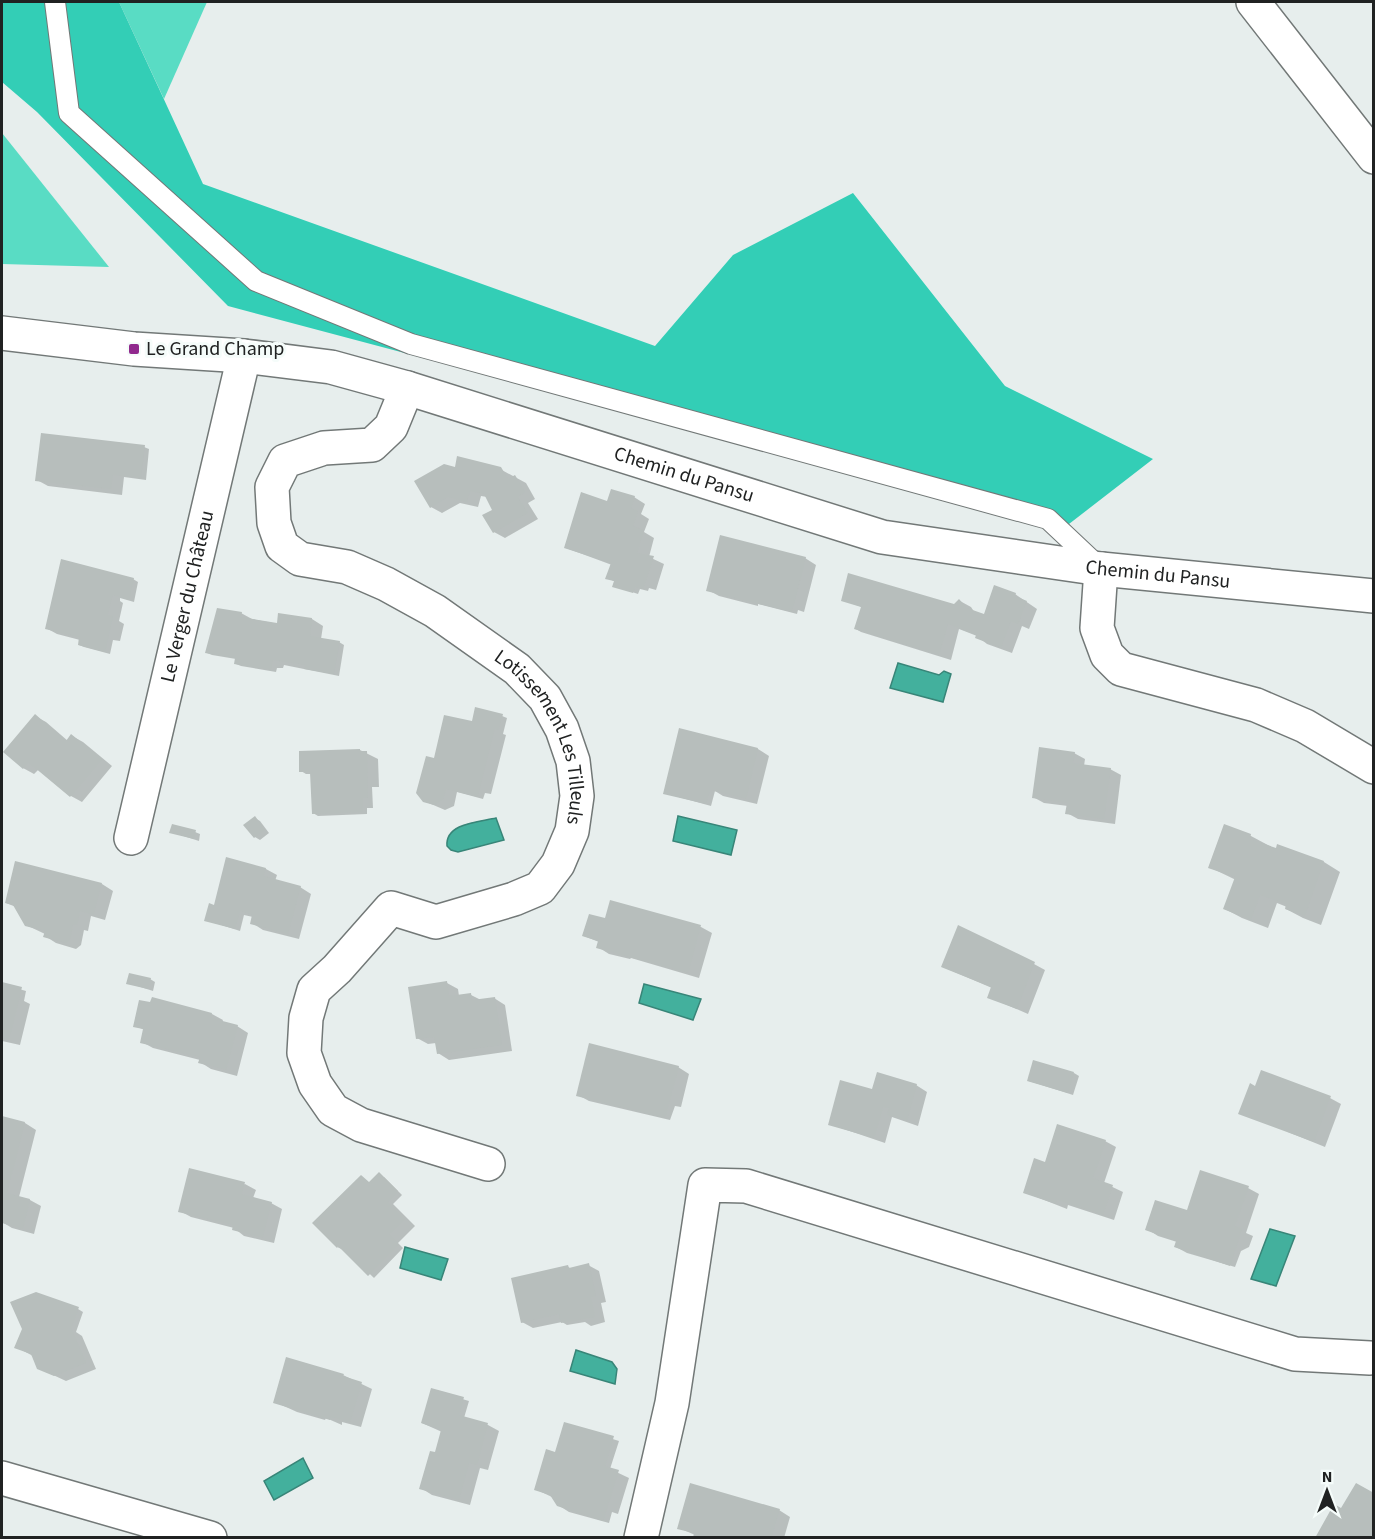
<svg xmlns="http://www.w3.org/2000/svg" width="1375" height="1539" font-family="'Source Sans 3',sans-serif">
<rect width="100%" height="100%" fill="#e7eeed"/>
<g fill="#59dcc4">
<polygon points="119,2 207,2 164,99"/>
<polygon points="2,133 109,267 2,264"/>
</g>
<polygon fill="#33ceb6" points="2,2 119,2 203,184 655,346 733,255 853,193 1005,386 1153,459 1069,524 521,384 228,306 37,112 2,82"/>
<g fill="#43b09d" stroke="#388578" stroke-width="1.5">
<polygon points="898,663 939,675 944,671 951,674 943,702 890,688"/>
<polygon points="678,816 737,830 731,855 673,841"/>
<path d="M496,818L504,840L458,852L451,850L447,846C445,823 479,822 496,818Z"/>
<polygon points="644,984 701,999 693,1020 639,1003"/>
<polygon points="1270,1229 1295,1236 1276,1286 1251,1279"/>
<polygon points="405,1247 448,1259 441,1280 400,1268"/>
<polygon points="576,1350 612,1362 617,1369 615,1384 570,1371"/>
<polygon points="303,1458 313,1478 274,1500 264,1481"/>
</g>
<g fill="#0003">
<polygon points="144,447 149,449 146,480 124,477 122,495 48,486 37,480"/>
<polygon points="456,468 500,469 526,483 535,499 528,503 538,519 505,538 494,532 495,510 487,497 481,496 478,507 460,503 442,513 431,507"/>
<polygon points="634,497 645,504 641,514 649,519 644,532 654,538 649,557 664,564 656,590 649,588 648,591 640,589 638,594 614,586 616,582 607,578 612,565 566,548 608,503"/>
<polygon points="805,558 816,565 804,612 798,610 797,614 758,604 758,606 719,596 708,590"/>
<polygon points="133,579 138,582 134,602 120,598 120,601 123,603 119,621 124,624 120,641 113,640 110,654 84,647 79,645 80,640 57,634 46,628"/>
<polygon points="1015,594 1037,609 1029,629 1022,626 1012,653 987,644 977,636 959,629 951,660 861,632 856,629 862,607 842,600 955,606 960,601 971,607 975,613 985,616"/>
<polygon points="241,613 252,619 278,624 312,619 323,626 321,639 339,642 344,645 339,676 284,665 283,668 277,668 276,672 241,666 236,664 236,659 212,655 207,653"/>
<polygon points="35,716 46,722 68,741 72,736 83,742 112,766 82,802 71,796 39,769 34,774 23,768"/>
<polygon points="502,716 507,718 503,734 506,735 491,794 485,793 483,799 457,792 454,806 445,810 424,801 435,760 479,725"/>
<polygon points="680,730 758,749 769,756 757,804 723,796 715,791 711,806 664,793"/>
<polygon points="360,750 378,759 379,787 372,787 373,808 367,808 367,814 318,816 313,813 312,774 306,774 301,771"/>
<polygon points="1074,753 1085,759 1084,766 1110,769 1121,775 1115,824 1078,819 1067,813 1068,806 1044,803 1033,797"/>
<polygon points="255,818 260,821 269,833 260,840 255,837"/>
<polygon points="1224,826 1251,836 1277,850 1278,846 1324,862 1340,872 1321,925 1303,918 1286,909 1287,907 1277,903 1268,928 1242,918 1225,909 1236,880 1209,867"/>
<polygon points="171,832 195,832 200,834 199,841"/>
<polygon points="227,858 266,869 277,875 275,881 300,887 311,894 299,939 263,930 252,923 253,917 244,915 240,931 206,920 215,906"/>
<polygon points="102,884 113,891 105,920 91,916 88,931 84,930 81,945 76,949 56,943 45,936 45,934 26,925 16,907 6,903"/>
<polygon points="611,902 701,927 712,933 699,978 631,958 630,959 609,954 598,947 599,942 584,936 606,920"/>
<polygon points="1034,964 1045,970 1028,1014 989,997 992,988 943,967"/>
<polygon points="150,979 155,982 153,991 128,983"/>
<polygon points="447,983 458,989 459,996 471,995 481,1000 494,998 505,1005 512,1051 449,1060 438,1053 436,1043 428,1044 417,1038"/>
<polygon points="2,984 26,991 24,1001 30,1004 20,1045 2,1041"/>
<polygon points="212,1014 223,1020 222,1023 237,1026 248,1033 237,1076 211,1069 200,1062 200,1060 153,1048 142,1042 145,1030 135,1026"/>
<polygon points="678,1067 689,1074 681,1107 675,1106 670,1120 589,1101 578,1095"/>
<polygon points="1074,1073 1079,1076 1073,1095 1029,1081"/>
<polygon points="916,1085 927,1092 918,1126 892,1117 885,1143 829,1124 873,1091"/>
<polygon points="1330,1098 1341,1104 1325,1147 1288,1132"/>
<polygon points="2,1118 25,1123 36,1130 19,1197 30,1200 41,1206 34,1234 12,1228 2,1222 3,1211 2,1211"/>
<polygon points="1105,1141 1116,1147 1104,1183 1123,1192 1114,1220 1068,1205 1067,1209 1024,1192 1046,1164"/>
<polygon points="384,1177 402,1195 393,1204 415,1226 398,1243 403,1248 374,1278 346,1251 337,1247 370,1183"/>
<polygon points="245,1184 256,1190 253,1198 271,1203 282,1209 274,1243 244,1236 234,1228 191,1217 180,1211"/>
<polygon points="1248,1188 1259,1194 1246,1233 1253,1236 1249,1247 1241,1251 1235,1267 1187,1253 1176,1247 1177,1242 1158,1236 1147,1229"/>
<polygon points="588,1265 599,1271 606,1302 601,1303 605,1322 591,1326 585,1322 567,1325 562,1322 533,1328 522,1322 568,1267 572,1269"/>
<polygon points="78,1309 83,1312 76,1332 82,1336 96,1369 66,1381 38,1368 33,1356 16,1347"/>
<polygon points="343,1375 372,1389 361,1427 342,1422 342,1425 326,1418 325,1420 297,1412 275,1402"/>
<polygon points="432,1390 469,1401 464,1418 488,1425 499,1431 488,1470 480,1468 470,1505 432,1495 421,1488 436,1454 442,1432 422,1423"/>
<polygon points="565,1424 619,1441 610,1469 629,1478 618,1514 612,1512 609,1523 569,1512 558,1505 554,1498 535,1489 556,1454"/>
<polygon points="779,1510 790,1517 784,1538 695,1538 695,1535 679,1528"/>
</g>
<g fill="#b7bebc">
<polygon points="41,433 145,445 141,478 113,475 111,489 35,481"/>
<polygon points="457,456 501,467 508,479 515,475 525,492 518,497 528,513 493,533 482,515 492,510 484,494 470,491 467,502 448,497 430,508 414,481 444,464 455,467"/>
<polygon points="611,489 635,496 631,508 638,511 633,526 644,530 637,553 654,556 643,589 635,587 633,593 612,587 614,581 605,579 611,563 564,548 581,492 607,501"/>
<polygon points="720,535 806,557 792,612 706,591"/>
<polygon points="61,559 134,578 129,600 113,595 108,615 113,616 105,652 78,645 79,637 45,629"/>
<polygon points="848,573 954,604 959,599 967,608 984,614 994,585 1016,593 1015,596 1027,601 1018,624 1011,621 1001,648 975,638 976,635 948,624 939,655 854,629 861,607 841,601"/>
<polygon points="217,608 242,612 241,617 277,623 278,613 312,618 310,636 340,641 334,674 304,669 305,665 273,660 271,670 234,664 235,658 205,653"/>
<polygon points="475,707 503,714 499,730 495,729 478,797 446,789 443,799 434,805 423,802 416,793 426,756 434,758 444,715 472,721"/>
<polygon points="35,714 66,741 71,734 102,759 70,797 28,762 23,769 3,752"/>
<polygon points="679,728 758,748 746,799 710,790 706,804 663,794"/>
<polygon points="1039,747 1075,752 1073,763 1111,768 1104,819 1065,814 1067,803 1032,798"/>
<polygon points="360,749 360,751 367,751 368,798 363,798 363,812 312,814 310,772 299,772 299,751"/>
<polygon points="255,816 265,830 254,838 243,825"/>
<polygon points="172,824 196,830 194,839 169,833"/>
<polygon points="1224,824 1251,834 1250,839 1276,848 1277,844 1324,861 1305,916 1285,909 1286,904 1260,895 1251,920 1223,909 1235,877 1208,868"/>
<polygon points="226,857 266,868 264,876 301,886 288,934 250,924 252,915 240,911 235,929 204,921 209,903 214,905"/>
<polygon points="15,861 102,883 94,915 80,911 77,925 73,925 70,939 65,943 43,937 45,931 25,926 13,905 5,903"/>
<polygon points="610,900 701,925 688,973 596,948 598,941 582,936 589,914 605,918"/>
<polygon points="958,925 1035,962 1017,1009 987,998 991,987 941,967"/>
<polygon points="129,973 151,978 148,989 126,984"/>
<polygon points="447,981 449,996 471,993 472,1000 495,997 502,1045 437,1054 434,1037 416,1039 408,987"/>
<polygon points="2,982 22,987 9,1040 2,1038"/>
<polygon points="152,997 212,1013 211,1018 238,1025 226,1070 198,1063 200,1057 140,1043 143,1029 133,1027 139,1000 150,1002"/>
<polygon points="589,1043 679,1066 665,1118 576,1096"/>
<polygon points="1033,1060 1074,1072 1068,1093 1027,1081"/>
<polygon points="1261,1070 1331,1096 1314,1142 1238,1114 1250,1083 1255,1086"/>
<polygon points="877,1072 917,1084 907,1121 887,1115 889,1108 883,1107 874,1138 828,1125 840,1080 872,1089"/>
<polygon points="2,1116 25,1122 7,1193 30,1199 23,1229 2,1223"/>
<polygon points="1057,1124 1106,1140 1093,1178 1113,1185 1103,1215 1057,1200 1056,1204 1023,1193 1034,1158 1045,1162"/>
<polygon points="189,1168 245,1182 242,1194 272,1202 263,1238 232,1230 233,1225 178,1212"/>
<polygon points="1200,1170 1249,1186 1235,1226 1242,1229 1230,1266 1174,1247 1176,1241 1145,1230 1155,1200 1187,1210"/>
<polygon points="379,1172 398,1191 388,1202 405,1219 389,1234 399,1245 368,1276 338,1246 337,1248 312,1223 361,1175 369,1182"/>
<polygon points="589,1263 596,1296 591,1297 595,1317 561,1323 559,1314 521,1323 511,1278 568,1265 569,1268"/>
<polygon points="36,1292 79,1307 71,1328 86,1363 54,1376 37,1369 31,1354 14,1348 22,1329 10,1302"/>
<polygon points="286,1357 344,1374 343,1376 362,1382 350,1422 331,1417 330,1420 273,1403"/>
<polygon points="431,1388 464,1397 459,1415 488,1423 477,1465 469,1463 459,1500 419,1489 430,1451 435,1452 441,1430 421,1423"/>
<polygon points="564,1422 614,1436 605,1466 619,1470 603,1521 557,1506 550,1495 534,1490 546,1449 555,1452"/>
<polygon points="690,1483 780,1509 771,1538 693,1538 694,1533 677,1529"/>
<polygon points="1356,1483 1374,1493 1374,1538 1315,1538 1334,1504 1341,1508"/>
</g>
<g fill="none" stroke-linecap="round" stroke-linejoin="round">
<defs>
<polyline id="service" points="55,2 69,113 256,281 411,344 1048,519 1099,567"/>
<g id="minor">
<path id="s1" d="M2,333L134,349L244,356L331,367L407,388L882,537L1101,569L1374,596"/>
<path id="s2" d="M407,388L391,427L372,445L324,448L285,461L272,487L274,523L282,546L300,559L347,567L386,584L435,611L517,669L545,698L562,729L573,761L577,796L572,831L558,864L540,888L514,899L436,922L391,908L337,969L314,990L306,1018L304,1053L315,1084L333,1110L361,1125L488,1164"/>
<polyline points="1101,569 1097,628 1107,655 1121,669 1256,705 1305,726 1374,767"/>
<path id="s3" d="M131,838L244,356"/>
<polyline points="2,1478 210,1538"/>
<polyline points="641,1538 672,1403 705,1185 746,1186 1295,1354 1370,1358"/>
</g>
<polyline id="primary" points="1253,2 1374,157"/>
</defs>
<use href="#service" stroke="#727877" stroke-width="22"/>
<use href="#minor" stroke="#727877" stroke-width="36"/>
<use href="#primary" stroke="#727877" stroke-width="36"/>
<use href="#service" stroke="#fff" stroke-width="20"/>
<use href="#minor" stroke="#fff" stroke-width="33"/>
<use href="#primary" stroke="#fff" stroke-width="33"/>
</g>
<rect fill="#90298d" stroke="#f5fcfa" stroke-width="2" x="128" y="343" width="12" height="12" rx="3"/>
<g text-anchor="middle" dominant-baseline="central" stroke-width="6" stroke-linejoin="round" paint-order="stroke">
<g font-size="20" fill="#202222" stroke="#f5fcfa" text-anchor="start">
<text x="146" y="349">Le Grand Champ</text>
</g>
<g font-size="20" fill="#202222" stroke="#f5fcfa">
<text stroke="none"><textPath href="#s1" startOffset="700">Chemin du Pansu</textPath></text>
<text stroke="none"><textPath href="#s1" startOffset="1186">Chemin du Pansu</textPath></text>
<text stroke="none"><textPath href="#s3" startOffset="248">Le Verger du Château</textPath></text>
<text stroke="none"><textPath href="#s2" startOffset="590">Lotissement Les Tilleuls</textPath></text>
</g>
</g>
<rect width="1375" height="1539" fill="none" stroke="#202222" stroke-width="6"/>
<g transform="translate(1327 1491)" stroke="#f5fcfa" stroke-width="4.5" paint-order="stroke">
<path d="M0-4.5L10 22L0 15L-10 22Z" fill="#202222"/>
<text y="-9" font-size="16" font-weight="bold" text-anchor="middle" fill="#202222">N</text>
</g>
</svg>
